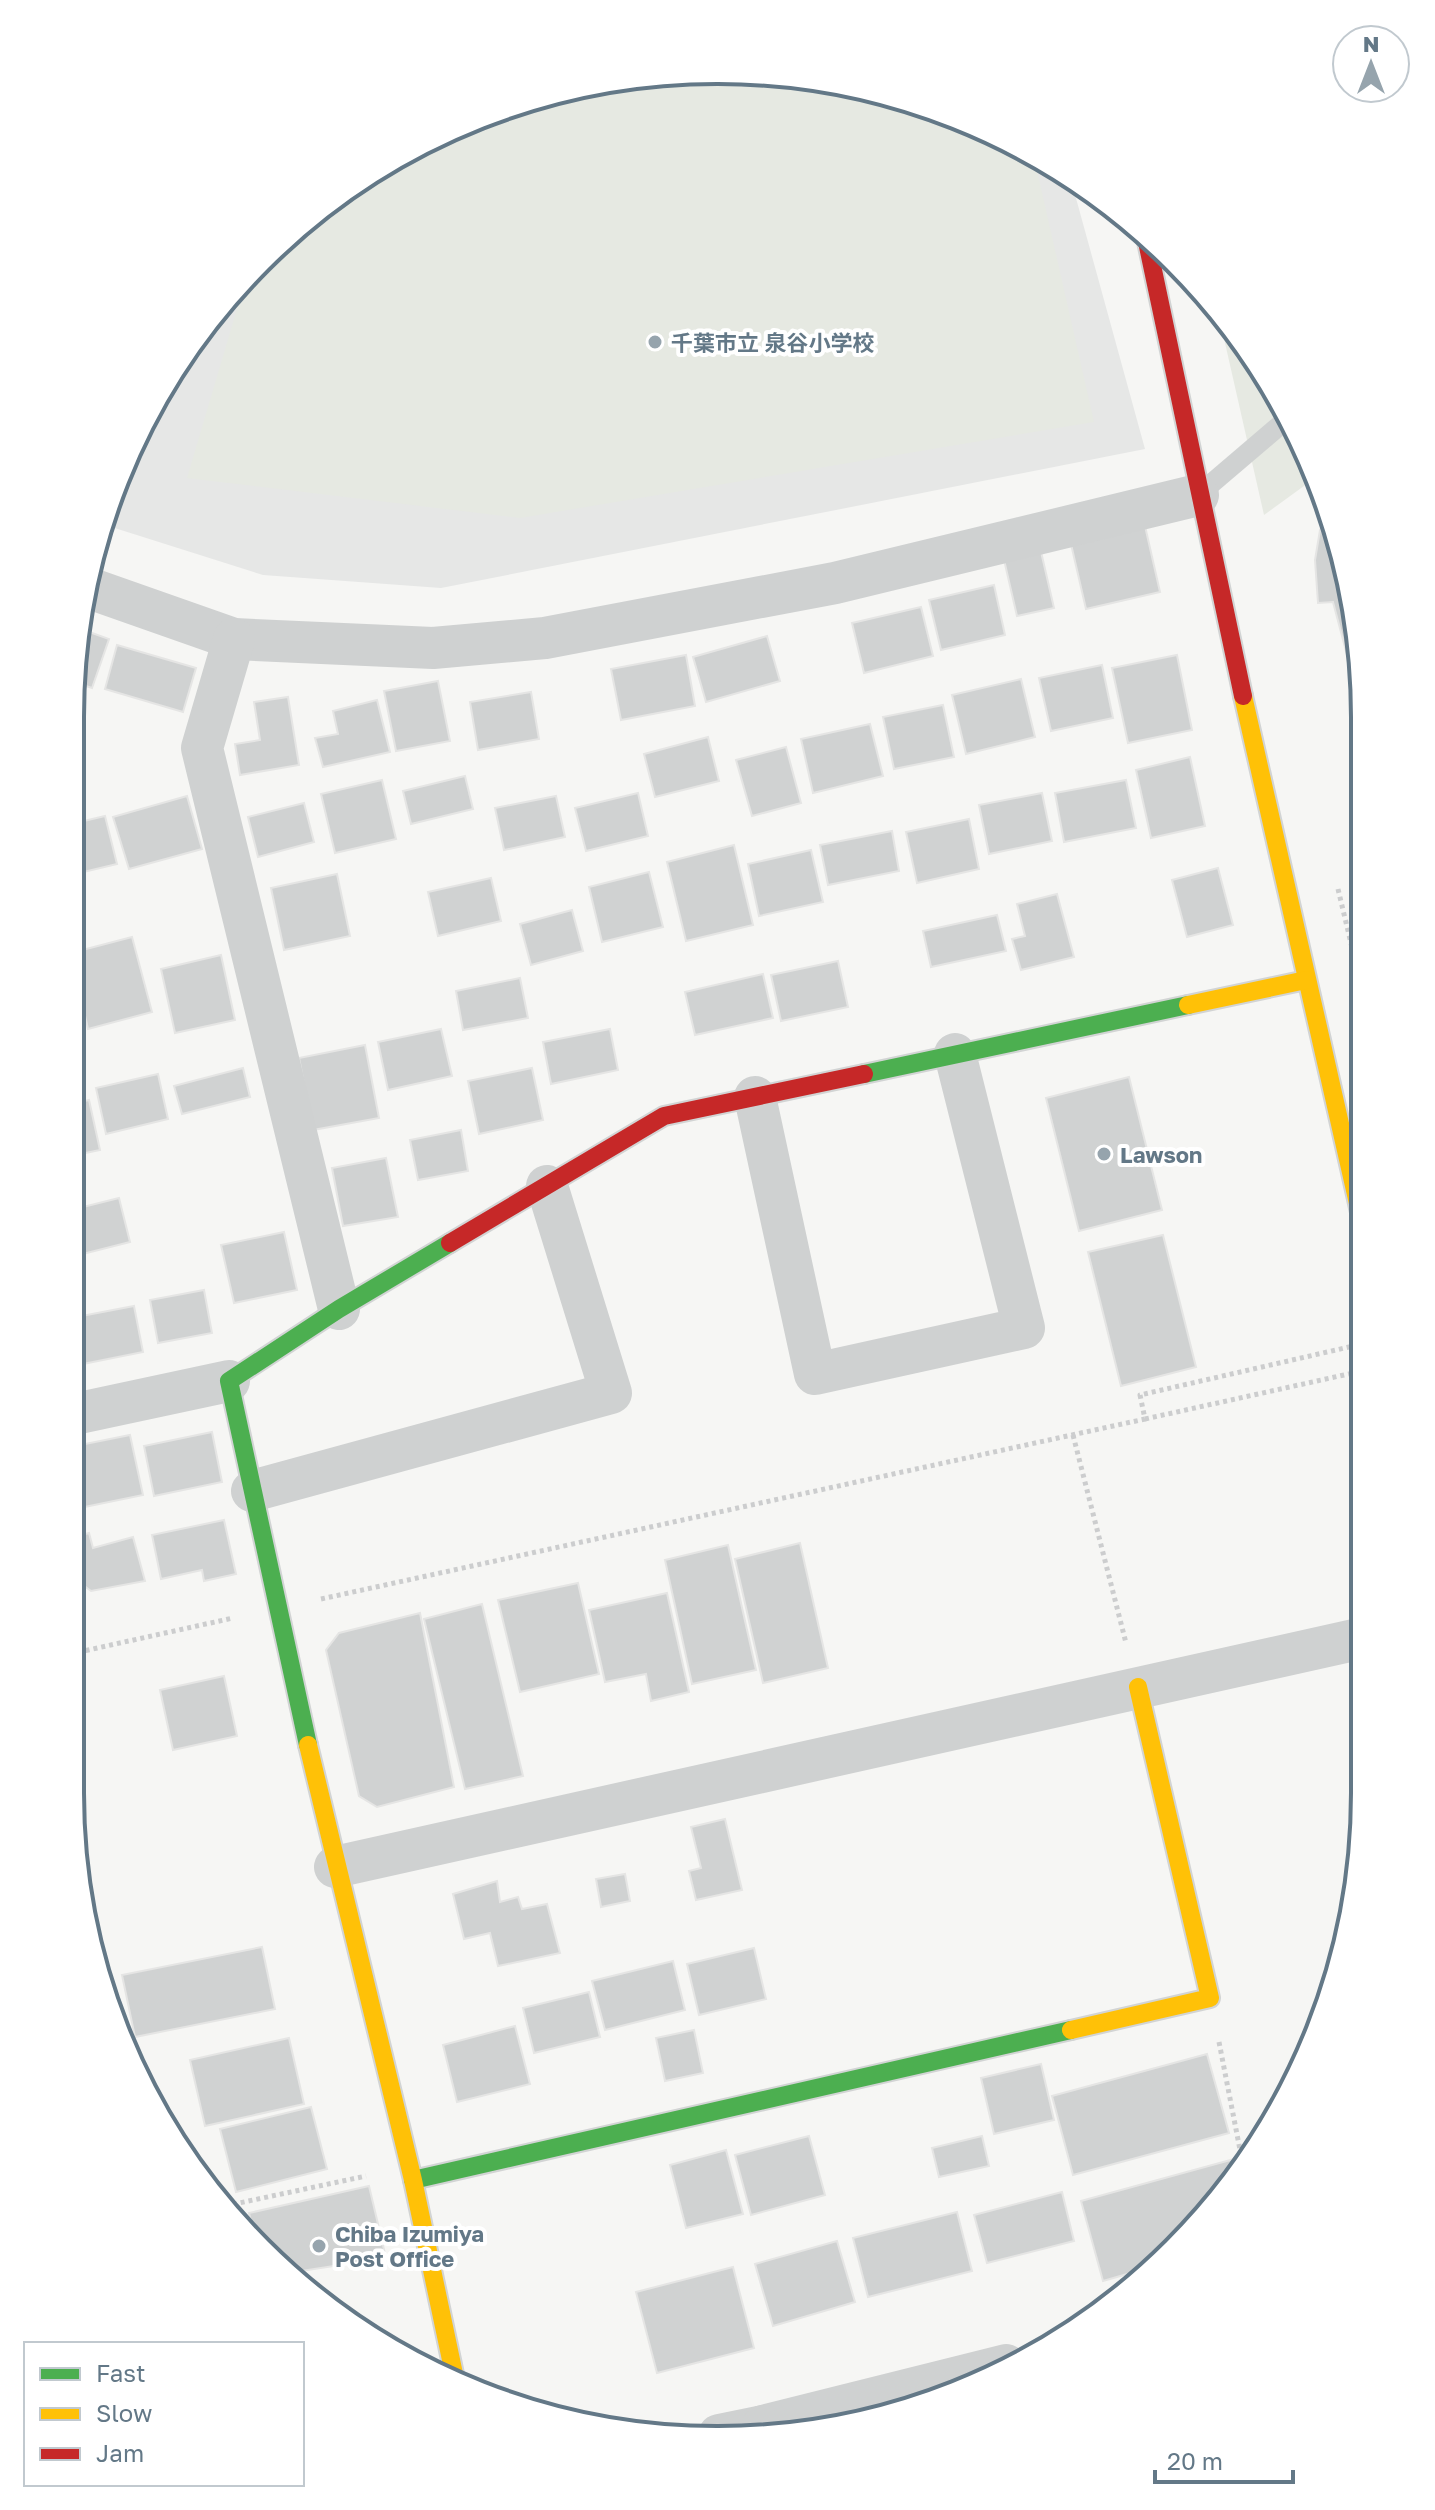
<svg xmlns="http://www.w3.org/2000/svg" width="1435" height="2510" font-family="'Golos Text','Noto Sans JP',sans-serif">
<rect width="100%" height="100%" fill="#f6f6f4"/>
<polygon fill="#e6e7e6" points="676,71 802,76 926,105 1042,157 1071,180 1145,449 441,588 263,575 102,524 104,510 157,393 231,290 324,204 432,137 550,92"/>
<g fill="#e6e9e2">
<polygon points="676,71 802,76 926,105 1033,153 1094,422 520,518 187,478 247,275 324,204 432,137 550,92"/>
<polygon points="1218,312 1256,358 1315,478 1264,515"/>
</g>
<g fill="#d0d2d2" stroke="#e5e5e4" stroke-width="2">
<polygon points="1331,512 1360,633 1360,684 1355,685 1333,602 1318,603 1315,560 1320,530"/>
<polygon points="1145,526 1160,592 1086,609 1071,544"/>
<polygon points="1039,543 1054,608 1017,616 1002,551"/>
<polygon points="994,585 1005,635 941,650 929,600"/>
<polygon points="921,607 933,656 864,673 852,623"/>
<polygon points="81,629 109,639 92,688 71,681"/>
<polygon points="767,636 780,681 706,702 693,657"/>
<polygon points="117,645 196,668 183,712 105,689"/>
<polygon points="686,655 695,706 621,720 611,669"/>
<polygon points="1177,655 1192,730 1128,743 1112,668"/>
<polygon points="1102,665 1113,718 1051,731 1039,678"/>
<polygon points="1021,679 1035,737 966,754 952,695"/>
<polygon points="438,681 450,741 396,751 384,691"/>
<polygon points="531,692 539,739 478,750 470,702"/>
<polygon points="288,697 299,765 240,775 235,744 260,740 254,702"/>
<polygon points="377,700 390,752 323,767 315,738 338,734 333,711"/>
<polygon points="943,705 954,757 894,769 883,717"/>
<polygon points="870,724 883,776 813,793 801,739"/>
<polygon points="708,737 719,781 655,797 644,754"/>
<polygon points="786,747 801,803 752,816 736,760"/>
<polygon points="1190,757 1205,826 1151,838 1136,770"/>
<polygon points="465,776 473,809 411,824 403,791"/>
<polygon points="382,780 396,839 335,853 321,794"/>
<polygon points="1126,780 1136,828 1064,842 1055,793"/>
<polygon points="638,793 648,836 586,851 575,808"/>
<polygon points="1042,793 1052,841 989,854 979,805"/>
<polygon points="187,796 202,849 129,869 113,817"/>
<polygon points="556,796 565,837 504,850 495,808"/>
<polygon points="304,803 314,842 258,857 248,817"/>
<polygon points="105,816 117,864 71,875 71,824"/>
<polygon points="969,819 979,869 917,883 906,832"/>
<polygon points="892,831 899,871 828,885 820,845"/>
<polygon points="734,845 753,925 686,941 667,862"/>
<polygon points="811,850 823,902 759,916 748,864"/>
<polygon points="1218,868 1233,925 1187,937 1172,880"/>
<polygon points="649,872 663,927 602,942 589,887"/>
<polygon points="337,874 350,936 284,950 271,888"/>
<polygon points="491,878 501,921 438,936 428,892"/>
<polygon points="1057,894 1074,957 1021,970 1012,939 1025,936 1017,904"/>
<polygon points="572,910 583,951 531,965 520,924"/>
<polygon points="997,915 1006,951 931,967 923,931"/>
<polygon points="132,937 152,1012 88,1029 71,953"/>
<polygon points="221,955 235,1020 175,1033 161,969"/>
<polygon points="838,961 848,1007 781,1021 771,975"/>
<polygon points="763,974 773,1018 695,1035 685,992"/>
<polygon points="520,978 528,1018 463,1030 456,991"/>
<polygon points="441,1029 452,1076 388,1090 378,1042"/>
<polygon points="610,1029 618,1070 551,1084 543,1042"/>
<polygon points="365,1045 379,1118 313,1130 299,1058"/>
<polygon points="243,1068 250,1097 182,1114 174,1086"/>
<polygon points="532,1068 543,1120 479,1134 468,1081"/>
<polygon points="158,1074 168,1119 106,1134 96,1088"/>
<polygon points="1129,1077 1162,1210 1079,1231 1046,1098"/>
<polygon points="89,1100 100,1150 71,1156 71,1104"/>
<polygon points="461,1130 468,1171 418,1180 410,1140"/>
<polygon points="386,1158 398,1217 343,1226 332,1168"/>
<polygon points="119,1198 130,1242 71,1257 71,1210"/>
<polygon points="284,1232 297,1290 234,1303 221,1245"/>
<polygon points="1163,1235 1196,1367 1121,1386 1088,1252"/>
<polygon points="204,1290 212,1333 158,1343 150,1300"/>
<polygon points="134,1306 143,1352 73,1366 71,1318"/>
<polygon points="212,1432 222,1482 154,1496 144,1446"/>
<polygon points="130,1435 143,1495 70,1510 70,1447"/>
<polygon points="224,1520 236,1574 204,1581 202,1570 161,1579 152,1535"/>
<polygon points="89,1533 93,1548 133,1537 145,1581 91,1591 70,1575 70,1538"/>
<polygon points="800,1543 828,1668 763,1683 735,1559"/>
<polygon points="728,1545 756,1670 692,1684 665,1560"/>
<polygon points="578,1583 599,1674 520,1692 498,1600"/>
<polygon points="667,1593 689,1692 651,1701 646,1674 605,1682 589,1610"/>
<polygon points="482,1604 523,1776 465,1789 424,1619"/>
<polygon points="420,1613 454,1787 377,1807 359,1796 326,1650 339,1633"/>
<polygon points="224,1676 237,1736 173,1750 160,1690"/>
<polygon points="725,1819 742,1890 696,1900 689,1871 701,1868 691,1827"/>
<polygon points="625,1874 630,1901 601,1907 596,1879"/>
<polygon points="497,1881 500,1902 518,1897 522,1909 547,1904 560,1953 498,1966 490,1933 464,1939 453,1894"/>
<polygon points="262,1947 275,2009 135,2037 122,1975"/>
<polygon points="754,1948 766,1999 699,2015 687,1964"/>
<polygon points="673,1961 685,2010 605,2030 592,1981"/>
<polygon points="589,1992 600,2037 534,2053 523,2008"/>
<polygon points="515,2026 530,2084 457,2102 443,2045"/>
<polygon points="694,2030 703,2073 665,2081 656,2038"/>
<polygon points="289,2038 304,2104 205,2126 190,2060"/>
<polygon points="1207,2054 1229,2133 1073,2175 1052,2096"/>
<polygon points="1041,2064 1054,2120 994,2134 981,2078"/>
<polygon points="311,2107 327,2169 236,2192 220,2129"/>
<polygon points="809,2136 825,2195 751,2215 735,2155"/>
<polygon points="982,2136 989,2166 939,2177 932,2148"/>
<polygon points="726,2150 743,2214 686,2228 670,2165"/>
<polygon points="1234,2159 1236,2168 1155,2266 1103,2281 1081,2201"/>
<polygon points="369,2186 386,2258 295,2272 254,2234 249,2213"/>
<polygon points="1062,2192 1074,2241 987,2263 974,2215"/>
<polygon points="957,2212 972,2271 868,2297 853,2238"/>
<polygon points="837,2241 855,2302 773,2326 755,2264"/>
<polygon points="733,2267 754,2348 657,2373 636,2292"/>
</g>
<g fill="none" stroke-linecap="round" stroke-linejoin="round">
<defs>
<g id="fast">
<polyline points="864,1074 1188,1005"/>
<polyline points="308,1745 229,1381 339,1309 450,1243"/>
<polyline points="413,2180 1071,2030"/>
</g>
<g id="slow">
<polyline points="1243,696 1362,1221"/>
<polyline points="1188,1005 1306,980"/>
<polyline points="308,1745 413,2180 454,2374"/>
<polyline points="1071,2030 1210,1998 1138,1687"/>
</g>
<g id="jam">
<polyline points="1146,237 1243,696"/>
<polyline points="450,1243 664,1116 864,1074"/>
</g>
</defs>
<use href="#fast" stroke="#d2d4d4" stroke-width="22"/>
<use href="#slow" stroke="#d2d4d4" stroke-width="22"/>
<use href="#jam" stroke="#d2d4d4" stroke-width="22"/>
<g stroke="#cccdce" stroke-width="5" stroke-dasharray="4 4" stroke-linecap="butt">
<polyline points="1338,889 1361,985"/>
<polyline points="1145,1419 1362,1371"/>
<polyline points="1073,1435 1126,1643"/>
<polyline points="321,1599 1145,1419 1140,1395 1362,1344"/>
<polyline points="70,1654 233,1618"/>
<polyline points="1219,2042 1242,2160"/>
<polyline points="225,2206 366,2176"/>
</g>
<polyline stroke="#cfd1d1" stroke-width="20" points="1198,495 1286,420"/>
<g stroke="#cfd1d1" stroke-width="42">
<polyline points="89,588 234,639 433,648 545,638 835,583 1198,495"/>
<polyline points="234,639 202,748 339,1309"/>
<polyline points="755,1097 815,1374 1024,1328 955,1054"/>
<polyline points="70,1415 229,1381"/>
<polyline points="252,1491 611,1393 547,1186"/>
<polyline points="335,1867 1363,1638"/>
<polyline points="719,2435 763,2426"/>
<polyline points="767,2437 763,2426 1006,2365"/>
</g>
<use href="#fast" stroke="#4caf50" stroke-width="18"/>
<use href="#slow" stroke="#ffc107" stroke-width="18"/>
<use href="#jam" stroke="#c62828" stroke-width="18"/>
</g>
<g fill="#96a4ad" stroke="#fff" stroke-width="3">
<circle cx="655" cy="342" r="8"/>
<circle cx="1104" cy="1154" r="8"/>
<circle cx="319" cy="2246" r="8"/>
</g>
<g text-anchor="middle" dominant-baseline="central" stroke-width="8" stroke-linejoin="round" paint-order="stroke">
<g font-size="22" font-weight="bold" fill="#637887" stroke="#fff" text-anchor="start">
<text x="671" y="342">千葉市立 泉谷小学校</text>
<text x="1120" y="1154">Lawson</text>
<text x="335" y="2233">Chiba Izumiya<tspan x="335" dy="25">Post Office</tspan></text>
</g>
</g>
<path d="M0 0H1435V2510H0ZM717 84H718A633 633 0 0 1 1351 717V1793A633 633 0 0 1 718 2426H717A633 633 0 0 1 84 1793V717A633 633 0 0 1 717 84Z" fill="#fff" fill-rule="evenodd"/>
<path fill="none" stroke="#637887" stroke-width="4" d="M717 84H718A633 633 0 0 1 1351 717V1793A633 633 0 0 1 718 2426H717A633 633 0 0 1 84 1793V717A633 633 0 0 1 717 84Z"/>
<rect x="24" y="2342" width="280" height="144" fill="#ffffff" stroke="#c1c9cf" stroke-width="2"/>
<rect x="40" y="2368" width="40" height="12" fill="#4caf50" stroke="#c1c9cf" stroke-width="2"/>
<text x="96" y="2382" font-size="24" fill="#637887">Fast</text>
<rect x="40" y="2408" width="40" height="12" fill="#ffc107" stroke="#c1c9cf" stroke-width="2"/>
<text x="96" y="2422" font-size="24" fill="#637887">Slow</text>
<rect x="40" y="2448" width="40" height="12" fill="#c62828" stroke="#c1c9cf" stroke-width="2"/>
<text x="96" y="2462" font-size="24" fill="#637887">Jam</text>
<g transform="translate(1371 64)"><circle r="38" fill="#ffffff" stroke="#c1c9cf" stroke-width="2"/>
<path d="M0-6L14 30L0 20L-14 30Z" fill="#96a4ad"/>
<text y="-12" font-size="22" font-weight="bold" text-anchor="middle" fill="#637887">N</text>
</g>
<path d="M1155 2470v12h138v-12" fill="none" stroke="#637887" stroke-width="4"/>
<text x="1167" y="2470" font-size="24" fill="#637887" stroke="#ffffff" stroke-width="6" paint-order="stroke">20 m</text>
</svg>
